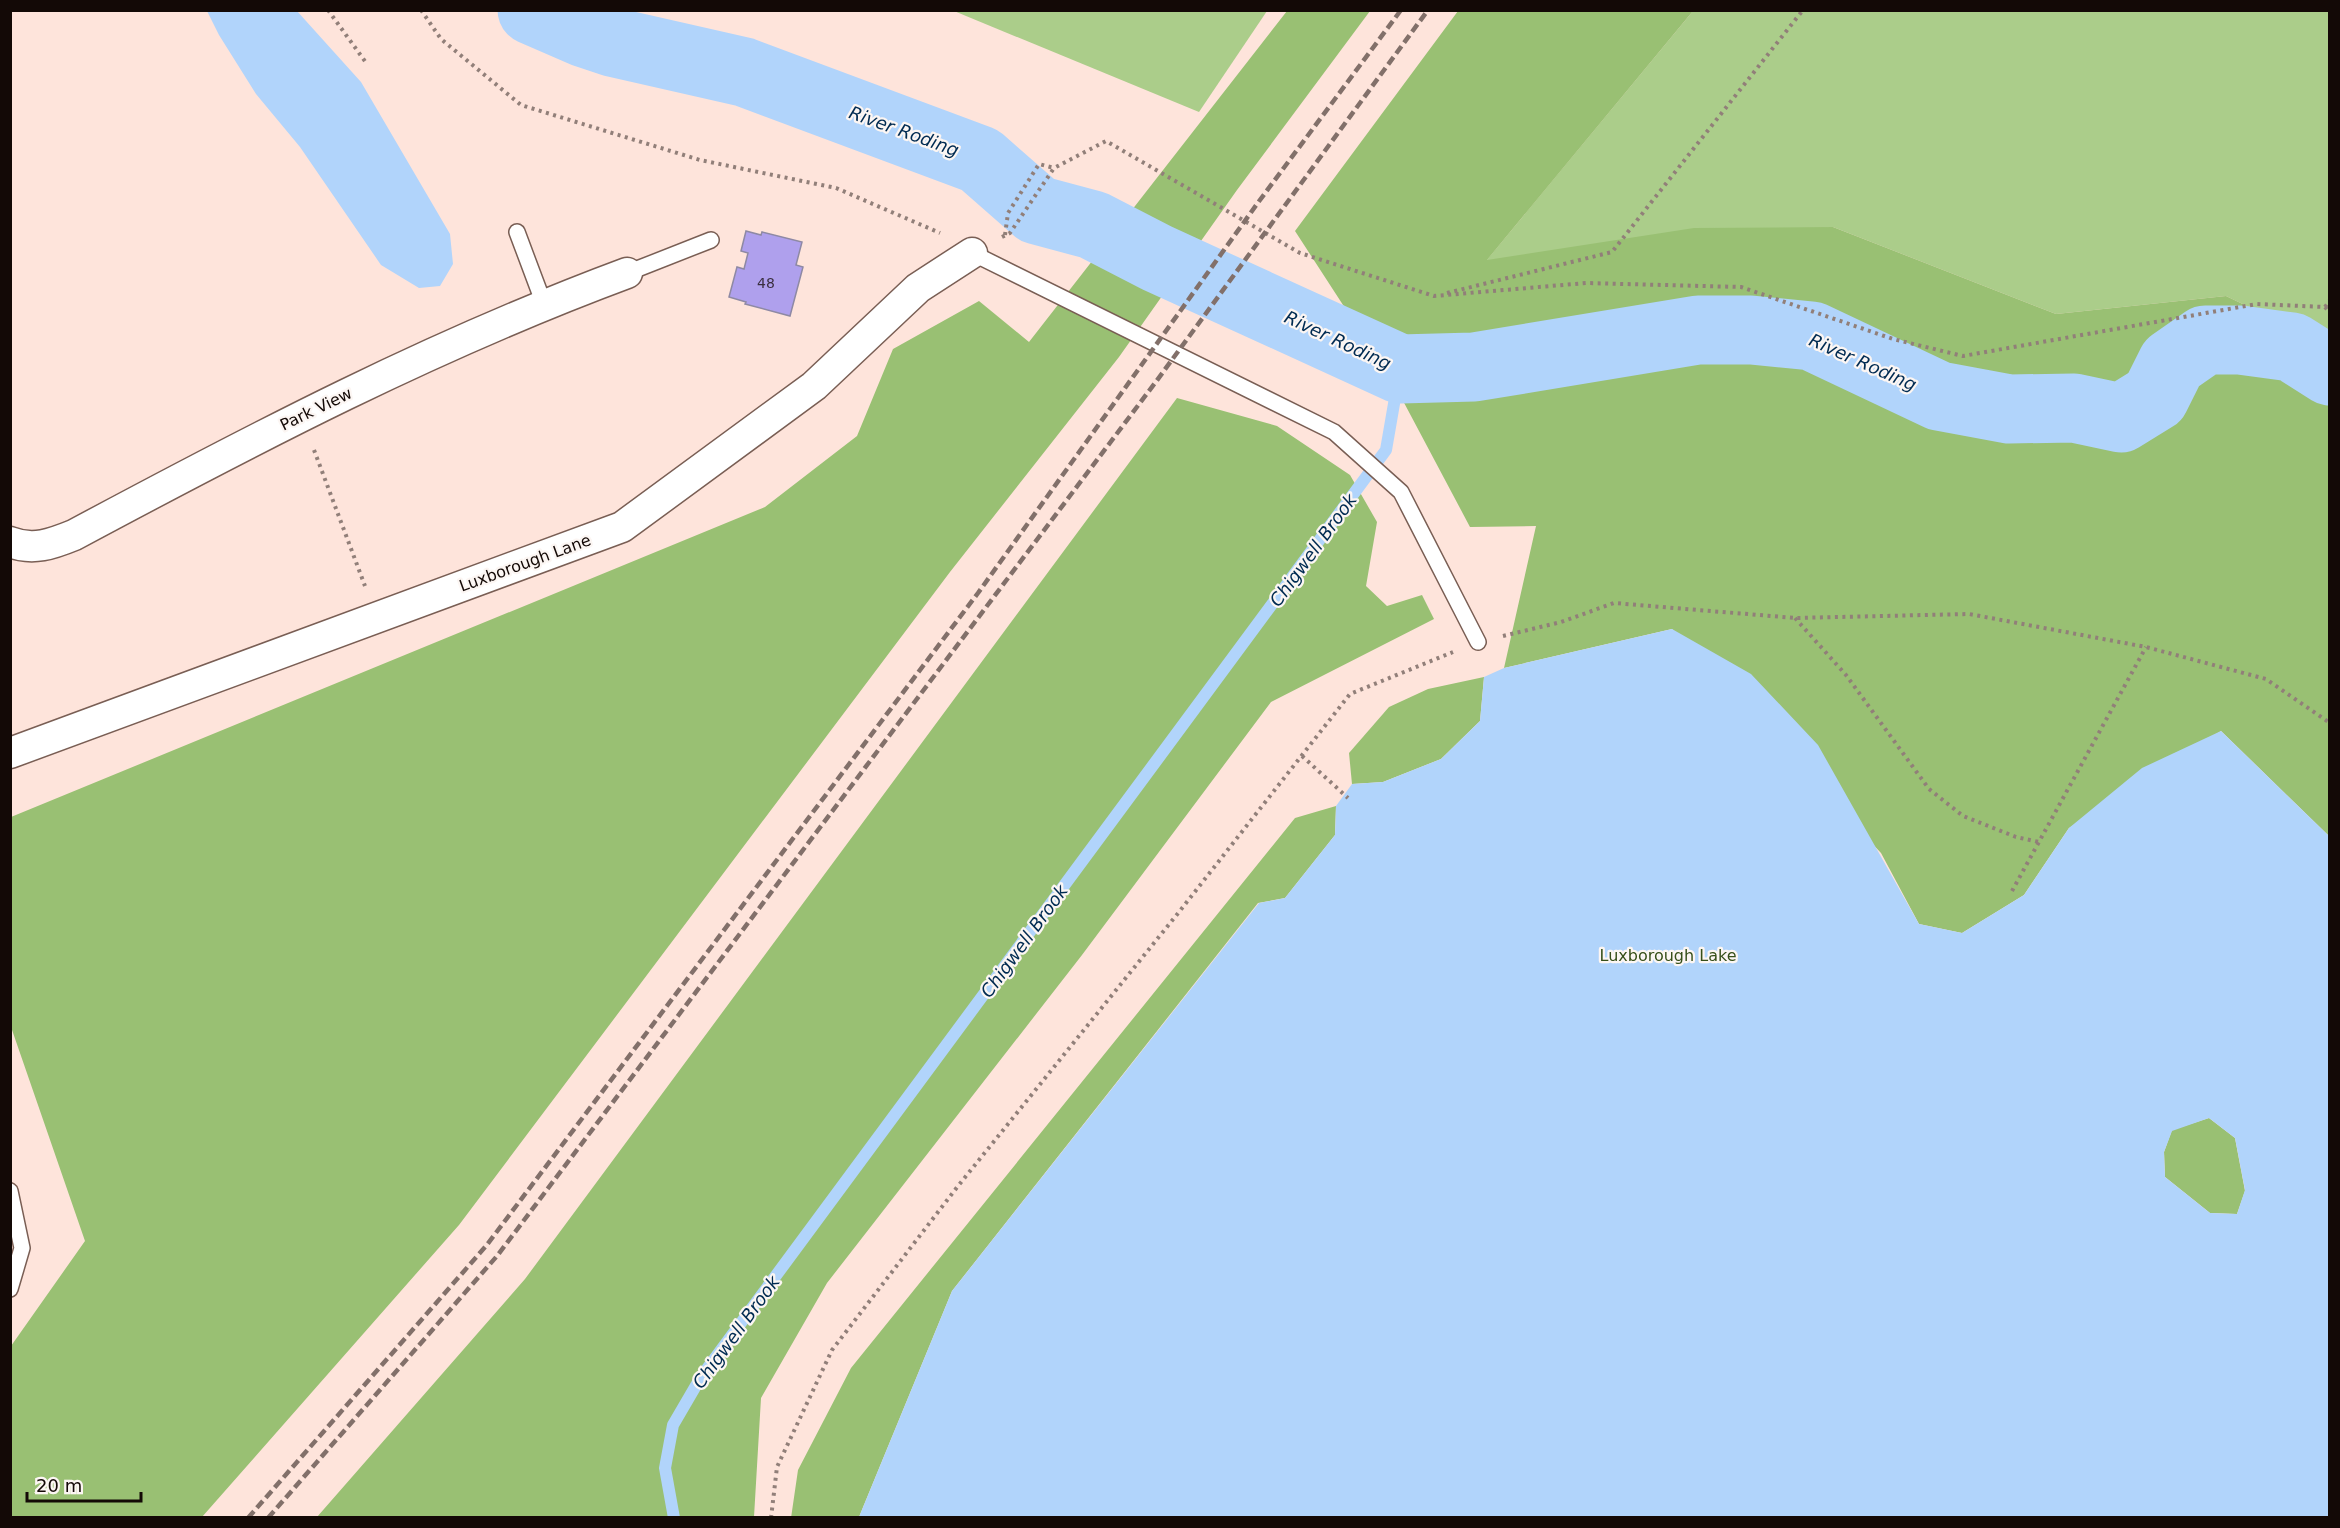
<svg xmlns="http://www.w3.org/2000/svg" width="2340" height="1528" font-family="'DejaVu Sans',sans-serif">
<rect width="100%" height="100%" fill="#fee4db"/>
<g fill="#abcd8a">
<polygon points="954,11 1267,11 1199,112"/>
<polygon points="1693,11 2329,11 2329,349 2326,344 2226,296 2056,314 1833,227 1486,261"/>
</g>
<g fill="#99c073">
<polygon points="1287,11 1370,11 1237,190 1119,357 950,572 459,1225 202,1517 11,1518 11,1346 85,1241 11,1027 11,817 765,507 857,436 893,349 979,301 1029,342"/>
<polygon points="1458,11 1693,11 1487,260 1694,228 1833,227 2056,314 2226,296 2326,344 2330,349 2329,836 2221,731 2069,828 2024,895 1962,933 1919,924 1881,853 1672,629 1504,668 1536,526 1470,527 1393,382 1295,231"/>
<polygon points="1177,398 1277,426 1350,475 1377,522 1366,586 1387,606 1422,595 1434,619 1271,702 1082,955 827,1283 761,1398 754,1517 317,1517 525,1279"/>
<polygon points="1484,677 1480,721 1441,759 1383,782 1352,784 1349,753 1389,707 1428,689"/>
<polygon points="1336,806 1335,835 1285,898 1258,903 952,1291 859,1517 791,1518 798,1470 851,1368 1295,818"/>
<polygon points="2209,1118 2235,1138 2245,1191 2237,1214 2210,1213 2165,1177 2164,1152 2172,1130"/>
</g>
<g fill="#b1d4fb" fill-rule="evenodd">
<polygon points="207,11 297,11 361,82 450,234 453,264 440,286 419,288 381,265 300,147 256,94 219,35"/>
<path d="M1672,629L1751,674L1818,745L1919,924L1962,933L2024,895L2069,828L2142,768L2221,731L2329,836V1517H859L952,1291L1259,903L1285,898L1335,835L1336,806L1352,784L1383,782L1441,759L1480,721L1484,677L1504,668ZM2209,1118L2235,1138L2245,1190L2237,1214L2210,1213L2165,1177L2164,1152L2172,1131Z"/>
</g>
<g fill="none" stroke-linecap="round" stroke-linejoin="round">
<polyline stroke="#b1d4fb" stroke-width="12" points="674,1518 665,1468 673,1425 701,1377 1386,450 1400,369"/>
<polyline stroke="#b1d4fb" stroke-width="69" points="532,10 585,33 612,42 744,72 980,160 1037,210 1093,225 1157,258 1400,369 1474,367 1698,330 1751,330 1812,336 1939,396 2009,409 2074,408 2121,418 2155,397 2172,363 2205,340 2240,340 2292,347 2330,371"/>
</g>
<polygon fill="#afa0ed" stroke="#8e89a4" stroke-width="1.5" points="746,231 761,235 762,232 802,242 796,265 803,267 790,316 745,304 746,302 729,297 737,267 744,269 748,253 741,251"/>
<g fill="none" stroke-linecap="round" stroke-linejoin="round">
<defs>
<g id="lane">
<polyline points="517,232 544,304"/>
<polyline points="972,253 1334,432 1401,492 1478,642"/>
<polyline points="627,273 711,240"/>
<polyline points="10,1191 22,1248 10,1289"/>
</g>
<g id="street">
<path d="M10,542C33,551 52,544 74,535C255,438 433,345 627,273"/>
<polyline points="10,753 622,527 814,386 918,288 972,253"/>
</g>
</defs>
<use href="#lane" stroke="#795e54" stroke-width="18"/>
<use href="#street" stroke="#795e54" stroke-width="33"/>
<g stroke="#917f79" stroke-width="4" stroke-dasharray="3 4.5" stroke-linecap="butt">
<polyline points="328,10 367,64"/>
<polyline points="421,10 441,39 521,105 700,160 836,188 940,233"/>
<polyline points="1005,235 1008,213 1039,164 1054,168"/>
<polyline points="1002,237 1010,233 1054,168 1106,141 1300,253 1434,296 1586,283 1741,287 1893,339 1963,356 2257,304 2325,307 2330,313"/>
<polyline points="1447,293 1612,252 1803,10"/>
<polyline points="2325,307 2330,300"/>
<polyline points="314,450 365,586"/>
<polyline points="1795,618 1846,675 1929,789 1963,816 2016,837 2039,842"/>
<polyline points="1503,636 1561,622 1614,603 1795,618 1969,614 2146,647 2266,679 2330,723"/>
<polyline points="1302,756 1348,798"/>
<polyline points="2012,891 2146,647"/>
<polyline points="771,1518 777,1467 832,1350 958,1186 1179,912 1350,694 1453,652"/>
</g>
<use href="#lane" stroke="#fff" stroke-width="15"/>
<use href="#street" stroke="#fff" stroke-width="30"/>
<g stroke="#82706a" stroke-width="4.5" stroke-dasharray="9 4.5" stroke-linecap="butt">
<polyline points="248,1518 486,1246 978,593 1257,204 1401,10"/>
<polyline points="268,1518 497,1256 1155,383 1428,10"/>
</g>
</g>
<g text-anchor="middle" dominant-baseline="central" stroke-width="4.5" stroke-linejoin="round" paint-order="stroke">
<g font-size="14" fill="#3a2f40">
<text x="766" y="283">48</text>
</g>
<g font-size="16" fill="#130906" stroke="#fcf6f3">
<text transform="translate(316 409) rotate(-26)">Park View</text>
<text transform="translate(525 563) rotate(-20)">Luxborough Lane</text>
</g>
<g font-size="16" fill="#364f19" stroke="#fcf6f3">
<text x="1668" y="955">Luxborough Lake</text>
</g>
<g font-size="18" font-style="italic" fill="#002b52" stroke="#fcf6f3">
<text transform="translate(904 131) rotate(20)">River Roding</text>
<text transform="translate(1338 340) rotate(25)">River Roding</text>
<text transform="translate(1863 362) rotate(24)">River Roding</text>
<text transform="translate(1313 550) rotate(-54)">Chigwell Brook</text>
<text transform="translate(1024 941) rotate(-54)">Chigwell Brook</text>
<text transform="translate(736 1332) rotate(-54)">Chigwell Brook</text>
</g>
</g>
<rect width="2340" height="1528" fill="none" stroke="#130906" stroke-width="24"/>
<path d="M27 1492v9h114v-9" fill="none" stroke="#130906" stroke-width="3"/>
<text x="36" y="1492" font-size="18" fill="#130906" stroke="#fcf6f3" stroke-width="4.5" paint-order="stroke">20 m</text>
</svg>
